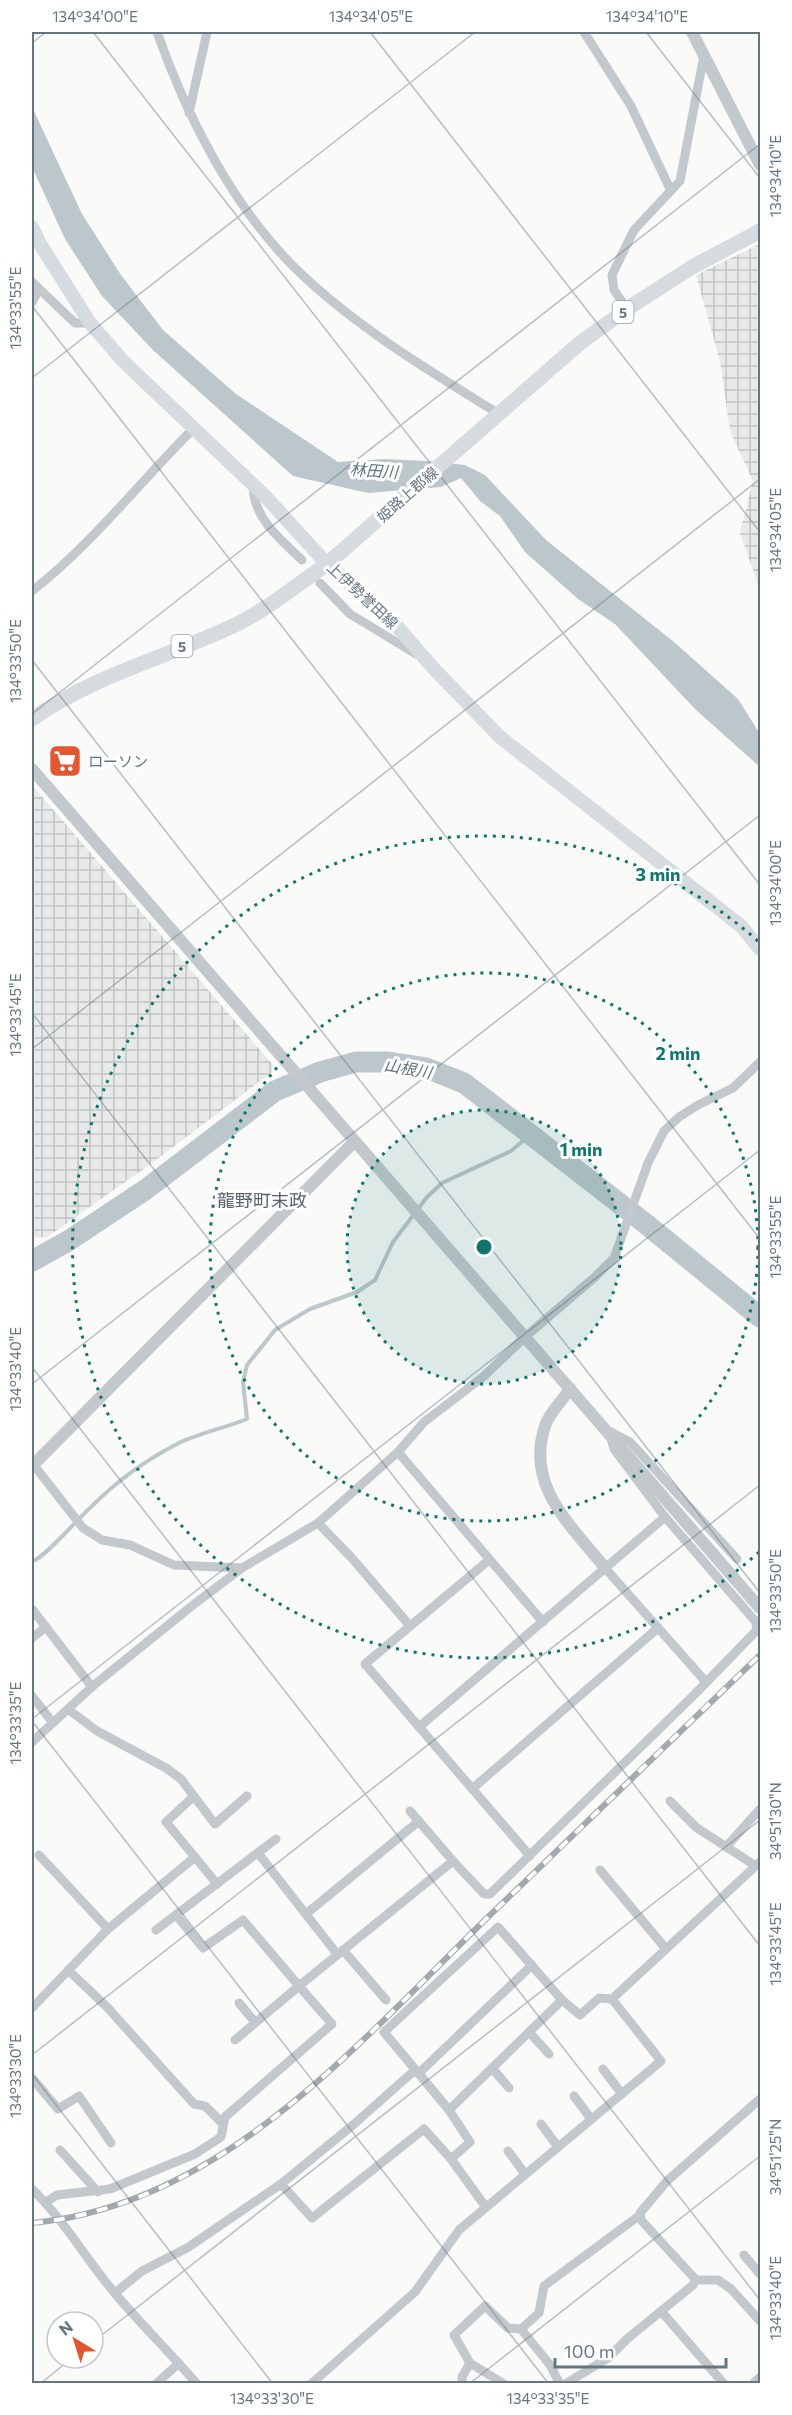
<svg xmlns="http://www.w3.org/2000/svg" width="792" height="2415" font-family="Commissioner,'Noto Sans JP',sans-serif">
<defs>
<pattern id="industrial-grid" width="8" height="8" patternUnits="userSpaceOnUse" patternTransform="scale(1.5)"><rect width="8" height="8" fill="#e8e9e9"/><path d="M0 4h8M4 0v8" fill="none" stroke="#c0c1c2"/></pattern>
</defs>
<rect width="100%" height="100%" fill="#fafaf8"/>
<g fill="url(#industrial-grid)">
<polygon points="760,244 760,590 740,533 753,481 730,431 720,361 696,275"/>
<polygon points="32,785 273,1065 272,1072 148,1166 47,1237 32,1238"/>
</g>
<polygon fill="#bbc7cb" points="32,107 82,214 121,275 163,330 236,394 338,462 383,459 427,461 465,465 485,475 546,540 674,642 738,699 760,734 760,767 696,710 615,624 578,599 525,552 500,516 480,501 461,478 441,487 368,493 293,476 153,350 102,296 65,239 32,167"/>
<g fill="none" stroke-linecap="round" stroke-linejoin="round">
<path stroke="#bbc7cb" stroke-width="4" d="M32,1561C43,1560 80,1516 92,1506C117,1481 146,1460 177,1444C199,1433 225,1428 247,1419L243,1382L247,1365L275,1330L310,1309L357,1292L375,1280L393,1242L427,1197L442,1183L511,1151L530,1135"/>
<polyline stroke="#bbc7cb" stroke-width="21" points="32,1261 68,1241 145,1190 275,1091 320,1072 356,1062 387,1062 426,1068 464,1083 646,1224 760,1317"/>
<g stroke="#c3c8cc" stroke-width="9">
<path d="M157,32C186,115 232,206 296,269C356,327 428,370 499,414"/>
<polyline points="584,32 631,106 670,189"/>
<polyline points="189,113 207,32"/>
<polyline points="32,282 75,323 90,323"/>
<polyline points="32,302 39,289"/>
<polyline points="627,309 614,290 612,275 634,230 680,181 704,55"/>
<path d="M253,485C253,518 280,539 302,560"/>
<polyline points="320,583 350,614 416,654"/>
<path d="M32,591C92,544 139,483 193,429"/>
<polyline points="398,1452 543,1622"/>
<polyline points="33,1464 83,1528 102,1540 130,1545 174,1565 242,1568"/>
<polyline points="318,1523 351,1557 410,1626"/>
<polyline points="489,1560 365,1664 530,1856"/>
<polyline points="605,1568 706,1682"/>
<polyline points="32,1609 92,1687"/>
<polyline points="32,1638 46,1627"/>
<polyline points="32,1696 53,1723"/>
<polyline points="69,1710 97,1731 166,1768 181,1779 215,1824 247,1796"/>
<polyline points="419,1727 665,1517 614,1449 609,1431 630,1442 737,1559"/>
<polyline points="32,1742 94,1685 193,1605 242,1568 318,1523 398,1452 424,1422 483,1377 525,1337 595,1277 614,1258 648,1163 664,1131 679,1117 698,1105 733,1088 760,1062"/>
<polyline points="472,1789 658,1628"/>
<polyline points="194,1796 166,1822 217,1884"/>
<polyline points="670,1801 697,1828 756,1866"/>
<polyline points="410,1811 453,1861"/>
<polyline points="726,1847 760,1809"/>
<polyline points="258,1853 337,1954"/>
<polyline points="39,1855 108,1929"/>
<polyline points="600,1870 666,1949"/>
<polyline points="306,1914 419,1821"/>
<polyline points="176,1915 203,1948 243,1920 299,1986 235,2040"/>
<polyline points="156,1930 276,1839"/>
<polyline points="343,1950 386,2000"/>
<polyline points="68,1970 107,2007 194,2104 205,2106 223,2124"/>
<polyline points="239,2003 255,2022"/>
<polyline points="32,2008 108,1929 195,1857"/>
<polyline points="529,2032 549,2054"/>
<polyline points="492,2068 509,2088"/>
<polyline points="603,2069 622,2094"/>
<polyline points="418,2074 532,1965"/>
<polyline points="32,2078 58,2109 79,2096 111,2143"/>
<polyline points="574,2096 591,2119"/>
<polyline points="449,2110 562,2000"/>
<polyline points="541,2124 558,2147"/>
<polyline points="60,2150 98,2192"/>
<polyline points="508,2151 525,2174"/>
<polyline points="281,2184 312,2218 424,2129 451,2159"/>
<path d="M32,2189C65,2221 88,2262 118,2297C144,2327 171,2354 197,2384"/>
<polyline points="46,2202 57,2195 110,2189 195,2154 221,2137 225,2117 332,2024 299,1986 453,1861 484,1894 490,1894 695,1694 757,1630 756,1622 665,1517"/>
<polyline points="485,2206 451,2159 470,2142 449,2110 384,2032 498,1927 562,2000 580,2015 599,1998 612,1999 760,1862"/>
<polyline points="744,2255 760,2274"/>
<polyline points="696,2280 718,2280 731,2289 760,2321"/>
<polyline points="115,2293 142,2271 187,2248 281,2184 353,2125 415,2070"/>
<polyline points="661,2311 724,2384"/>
<polyline points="470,2363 504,2384"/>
<polyline points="156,2384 179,2363"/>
<polyline points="311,2384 415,2292 459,2230 661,2061 612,1999"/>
<polyline points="462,2384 462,2377 470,2363 454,2335 485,2306 508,2328 521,2329"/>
<polyline points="560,2384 550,2365 521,2329 539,2313 544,2286 640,2215"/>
<polyline points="565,2384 608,2358 627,2339 693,2285 696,2280 641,2220 640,2213 667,2181 760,2099"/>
<polyline points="753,2384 760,2377"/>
</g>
<g stroke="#c3c8cc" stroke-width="12">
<polyline points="692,32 760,165"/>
<polyline points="32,769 760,1608"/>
<path d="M570,1388C563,1401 550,1411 545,1426C525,1486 571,1525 605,1568"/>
<polyline points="32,1466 354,1142"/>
</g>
<polyline stroke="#d6dbdf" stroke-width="14" points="32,227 40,244 90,323 124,362 265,496 327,564 388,616 435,670 500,737 741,926 760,949"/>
<path stroke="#d6dbdf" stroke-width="15" d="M32,719C94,675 168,657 235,625C268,609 298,584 327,564L580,343L627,309L692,267L760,231"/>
<defs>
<path id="rail" d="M32,2223C222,2205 356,2045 485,1920C577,1832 668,1743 760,1655"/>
</defs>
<use href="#rail" stroke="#a2aab0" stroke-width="6"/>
<use href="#rail" stroke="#fff" stroke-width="4" stroke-dasharray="11" stroke-linecap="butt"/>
</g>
<path fill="none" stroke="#657683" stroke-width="1.5" stroke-opacity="0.45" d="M93,32L760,885M370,32L760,532M646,32L760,178M32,43L46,32M32,306L760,1239M32,378L475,32M32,660L760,1593M32,714L760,144M32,1013L760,1946M32,1049L760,479M32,1367L760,2300M32,1384L760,815M32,1719L760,1150M32,1721L549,2384M32,2055L760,1485M32,2074L273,2384M93,2342L760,1820M40,2384L72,2358M469,2384L760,2156"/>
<circle cx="484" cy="1247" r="137" fill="#0f766e" fill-opacity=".12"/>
<g fill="none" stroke="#0f766e" stroke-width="3" stroke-dasharray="3 6">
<circle cx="484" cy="1247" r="137"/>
<circle cx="484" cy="1247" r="274"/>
<path d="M759 1552A411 411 0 1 1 759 942"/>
</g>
<defs>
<symbol id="supermarket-square" viewBox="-11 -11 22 22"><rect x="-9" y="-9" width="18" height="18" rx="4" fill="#e4572e" stroke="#fff"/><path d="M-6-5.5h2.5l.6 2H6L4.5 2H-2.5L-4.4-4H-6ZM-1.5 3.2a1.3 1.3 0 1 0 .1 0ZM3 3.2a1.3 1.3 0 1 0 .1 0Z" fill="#fff"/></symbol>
</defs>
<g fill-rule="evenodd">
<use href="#supermarket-square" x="46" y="742" width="38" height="38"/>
</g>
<g text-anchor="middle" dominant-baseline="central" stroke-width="6" stroke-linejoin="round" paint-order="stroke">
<g fill="#fff" stroke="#939fa8" stroke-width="1.5">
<rect x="612.5" y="301" width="21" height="22" rx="4.5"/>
<rect x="171.5" y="635" width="21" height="22" rx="4.5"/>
</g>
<g font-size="14" font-weight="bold" fill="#657683">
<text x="623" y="312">5</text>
<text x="182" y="646">5</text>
</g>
<g font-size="15" fill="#657683" stroke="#fff">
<text transform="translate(407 494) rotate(-41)">姫路上郡線</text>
<text transform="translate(363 595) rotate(43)">上伊勢誉田線</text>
</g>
<g font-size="15" fill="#657683" stroke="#fff" text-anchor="start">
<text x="88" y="761">ローソン</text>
</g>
<g font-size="16" font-style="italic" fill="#60757c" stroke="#fff">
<text transform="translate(374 470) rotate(4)">林田川</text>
<text transform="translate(408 1068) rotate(10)">山根川</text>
</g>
<g font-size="18" fill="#57646e" stroke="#fff">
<text x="262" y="1200">龍野町末政</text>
</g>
</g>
<circle cx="484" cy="1247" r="9" fill="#0f766e" stroke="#fff" stroke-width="3"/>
<g font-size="18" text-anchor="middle" font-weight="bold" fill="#0f766e" stroke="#fff" stroke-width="6" stroke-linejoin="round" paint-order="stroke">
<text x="658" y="881">3 min</text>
<text x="678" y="1060">2 min</text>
<text x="581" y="1156">1 min</text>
</g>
<rect width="792" height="2415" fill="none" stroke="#ffffff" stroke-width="66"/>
<g transform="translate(75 2340) rotate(322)"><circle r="28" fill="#ffffff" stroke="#c1c8cd" stroke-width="1.5"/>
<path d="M0-4.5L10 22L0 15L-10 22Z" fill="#e4572e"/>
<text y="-9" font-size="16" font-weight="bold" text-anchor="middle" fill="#657683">N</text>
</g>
<path d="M555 2358v9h171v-9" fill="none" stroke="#657683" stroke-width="3"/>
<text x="564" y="2358" font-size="18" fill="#657683" stroke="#ffffff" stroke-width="4.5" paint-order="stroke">100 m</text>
<rect x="33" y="33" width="726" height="2349" fill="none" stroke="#657683" stroke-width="2"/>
<g font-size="15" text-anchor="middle" fill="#657683">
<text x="95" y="22">134°34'00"E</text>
<text x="371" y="22">134°34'05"E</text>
<text x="647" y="22">134°34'10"E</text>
<text transform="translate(776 176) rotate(-90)" y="5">134°34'10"E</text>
<text transform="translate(16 308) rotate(-90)" y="5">134°33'55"E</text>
<text transform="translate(776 530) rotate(-90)" y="5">134°34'05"E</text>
<text transform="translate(16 661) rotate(-90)" y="5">134°33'50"E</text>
<text transform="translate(776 883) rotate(-90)" y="5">134°34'00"E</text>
<text transform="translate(16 1015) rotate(-90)" y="5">134°33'45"E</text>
<text transform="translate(776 1237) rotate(-90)" y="5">134°33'55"E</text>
<text transform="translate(16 1369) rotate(-90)" y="5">134°33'40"E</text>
<text transform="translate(776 1591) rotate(-90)" y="5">134°33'50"E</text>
<text transform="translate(16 1723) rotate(-90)" y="5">134°33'35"E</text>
<text transform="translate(776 1821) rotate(-90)" y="5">34°51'30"N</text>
<text transform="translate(776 1944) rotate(-90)" y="5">134°33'45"E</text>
<text transform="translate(16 2076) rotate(-90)" y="5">134°33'30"E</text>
<text transform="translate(776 2157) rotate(-90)" y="5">34°51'25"N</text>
<text transform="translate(776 2298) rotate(-90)" y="5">134°33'40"E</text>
<text x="272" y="2404">134°33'30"E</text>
<text x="548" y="2404">134°33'35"E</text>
</g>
</svg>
